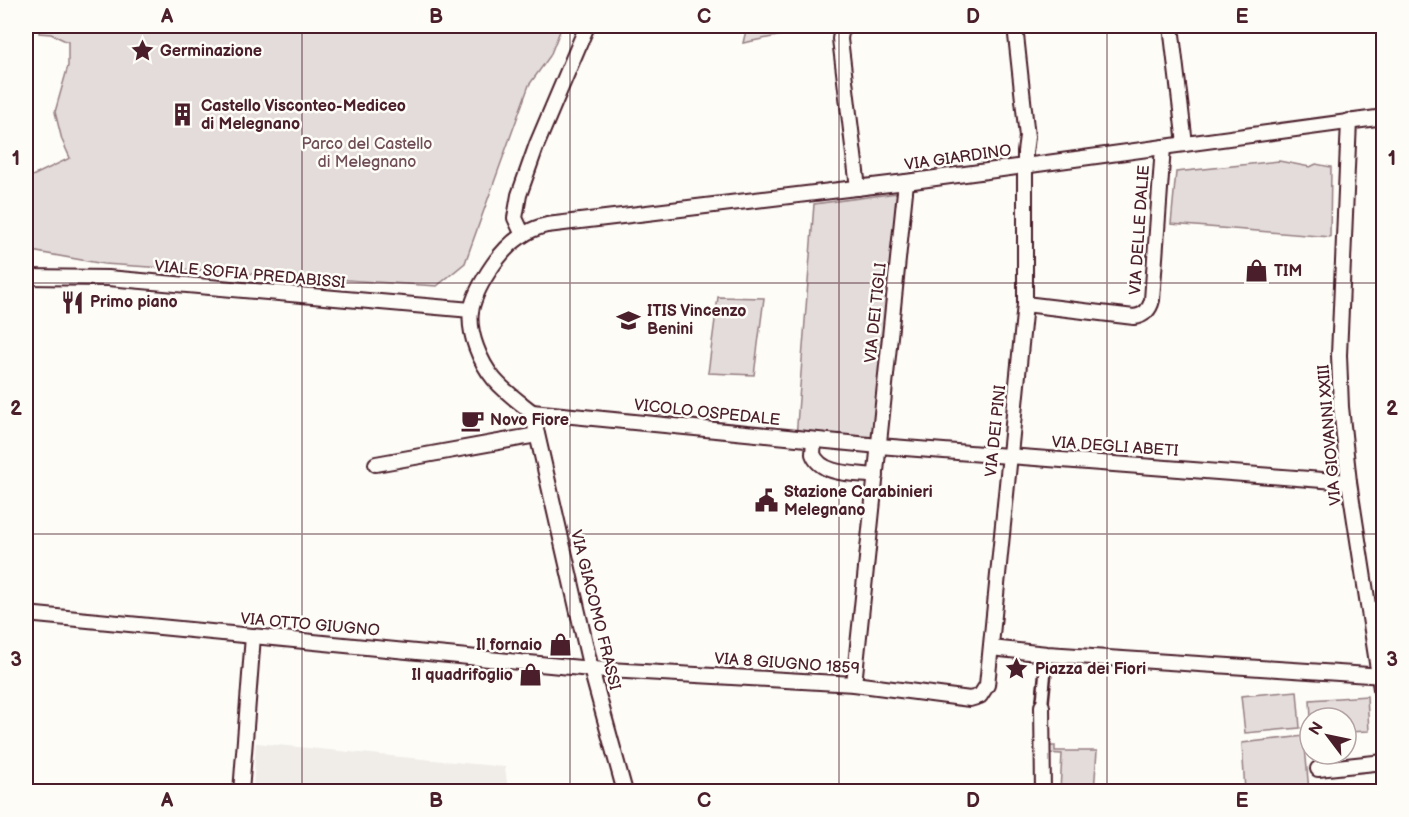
<svg xmlns="http://www.w3.org/2000/svg" width="1409" height="817" font-family="'Balsamiq Sans',sans-serif">
<rect width="100%" height="100%" fill="#fdfcf7"/>
<filter id="ink" filterUnits="userSpaceOnUse"><feTurbulence type="fractalNoise" baseFrequency=".0167" numOctaves="2"/><feDisplacementMap in="SourceGraphic" scale="12" xChannelSelector="R" yChannelSelector="G"/><feConvolveMatrix kernelMatrix="1 2 1 2 8 2 1 2 1" color-interpolation-filters="sRGB"/></filter>
<g filter="url(#ink)">
<polygon fill="#f0ece8" points="256,743 505,767 508,791 253,791"/>
<g fill="#e3dcda" stroke="#967e82" stroke-width="1.5">
<polygon points="40,26 562,26 550,56 529,85 465,263 437,286 104,264 26,250 26,179 70,158 62,140 55,112 68,66 68,42 51,34 39,33"/>
<polygon points="747,26 827,26 743,43"/>
<polygon points="1279,161 1310,167 1316,164 1331,167 1330,237 1171,224 1176,172"/>
<polygon points="905,192 879,446 796,438 814,204"/>
<polygon points="718,297 764,298 754,375 708,373"/>
<polygon points="1297,691 1300,728 1245,733 1241,696"/>
<polygon points="1367,696 1369,731 1346,732 1346,718 1311,718 1310,700"/>
<polygon points="1304,736 1309,791 1245,791 1242,743"/>
<polygon points="1045,746 1055,746 1055,751 1097,751 1094,791 1060,791 1062,754 1045,753"/>
</g>
<g fill="none" stroke-linecap="round" stroke-linejoin="round">
<defs>
<polyline id="pedestrian" points="1042,706 1047,654"/>
<g id="minor">
<polyline points="842,26 840,39 858,188"/>
<polyline points="1171,26 1185,144"/>
<polyline points="1349,121 1339,355 1341,407 1349,482 1384,708"/>
<polyline points="523,235 515,218 519,195 537,144 587,26"/>
<polyline points="26,277 108,278 471,310"/>
<path d="M1025,304L1134,317C1144,316 1150,309 1152,300L1163,147"/>
<polyline points="532,412 879,446 1349,482"/>
<path d="M814,440L813,454C821,476 856,473 876,476"/>
<polyline points="376,464 537,435"/>
<polyline points="26,614 591,669 854,684 970,699 980,696 987,685 1025,304 1025,152 1027,137 1015,26"/>
<polyline points="991,648 1047,654 1384,676"/>
<polyline points="854,684 906,182"/>
<polyline points="1042,706 1043,792"/>
<polyline points="1318,769 1384,762"/>
<polyline points="241,792 253,636"/>
<path d="M625,792L591,669L532,412C519,402 505,392 494,379C480,362 468,333 471,311C474,295 484,278 493,265C506,246 524,230 547,225L906,182L1384,117"/>
</g>
</defs>
<use href="#pedestrian" stroke="#4a1f2b" stroke-width="15"/>
<use href="#minor" stroke="#4a1f2b" stroke-width="18"/>
<use href="#pedestrian" stroke="#fdfcf7" stroke-width="10"/>
<use href="#minor" stroke="#fdfcf7" stroke-width="14"/>
</g>
</g>
<path fill="none" stroke="#4a1f2b" stroke-width="1.5" stroke-opacity="0.55" d="M302,26V792M570,26V792M839,26V792M1107,26V792M26,283H1384M26,534H1384"/>
<defs>
<symbol id="sight-bare" viewBox="-9 -9 18 18"><path d="M0-6L1.8-2.2L6-1.7L2.9 1.2L3.7 5.4L0 3.3L-3.7 5.4L-2.9 1.2L-6-1.7L-1.8-2.2Z" fill="#4a1f2b" stroke="#fdfcf7" stroke-width="2.5" paint-order="stroke"/></symbol>
<symbol id="building-bare" viewBox="-9 -9 18 18"><path d="M-4-6H4V6H1V3H-1V6H-4ZM-2.5-4.3h1.7v1.8h-1.7ZM.8-4.3h1.7v1.8H.8ZM-2.5-1h1.7V.8h-1.7ZM.8-1h1.7V.8H.8Z" fill="#4a1f2b" stroke="#fdfcf7" stroke-width="2.5" paint-order="stroke"/></symbol>
<symbol id="shop-bare" viewBox="-9 -9 18 18"><path d="M-5-2.5h2.3a2.7 3.5 0 0 1 5.4 0H5L5.5 6h-11ZM-1.5-2.5h3a1.5 2.3 0 0 0-3 0Z" fill="#4a1f2b" stroke="#fdfcf7" stroke-width="2.5" paint-order="stroke"/></symbol>
<symbol id="restaurant-bare" viewBox="-9 -9 18 18"><path d="M-5-6h1v4h1v-4h1v4h1v-4h1v5L-1.5 .5V6h-2V.5L-5-1ZM5-6V6H3V1.5H1.5Q1.5-4 5-6Z" fill="#4a1f2b" stroke="#fdfcf7" stroke-width="2.5" paint-order="stroke"/></symbol>
<symbol id="school-bare" viewBox="-9 -9 18 18"><path d="M0-5L7-2L0 1L-7-2ZM-4 1L0 2.5L4 1V4Q0 6-4 4Z" fill="#4a1f2b" stroke="#fdfcf7" stroke-width="2.5" paint-order="stroke"/></symbol>
<symbol id="cafe-bare" viewBox="-9 -9 18 18"><path d="M-5.5-4.5H6V0H3Q3 3.5 0 3.5H-2.5Q-5.5 3.5-5.5 0ZM3-3.2v2h1.7v-2ZM-6 4.5H4V6H-6Z" fill="#4a1f2b" stroke="#fdfcf7" stroke-width="2.5" paint-order="stroke"/></symbol>
<symbol id="civic-bare" viewBox="-9 -9 18 18"><path d="M-.6-6.5H3V-4.5H.6V-3L4-1V1h2V6H-6V1h2V-1L-.6-3ZM-1.2 2.5V6h2.4V2.5Z" fill="#4a1f2b" stroke="#fdfcf7" stroke-width="2.5" paint-order="stroke"/></symbol>
</defs>
<g fill-rule="evenodd">
<use href="#sight-bare" x="126" y="34" width="33" height="33"/>
<use href="#building-bare" x="166" y="98" width="33" height="33"/>
<use href="#shop-bare" x="1240" y="254" width="33" height="33"/>
<use href="#restaurant-bare" x="56" y="286" width="33" height="33"/>
<use href="#school-bare" x="612" y="304" width="33" height="33"/>
<use href="#cafe-bare" x="456" y="404" width="33" height="33"/>
<use href="#civic-bare" x="750" y="484" width="33" height="33"/>
<use href="#shop-bare" x="544" y="628" width="33" height="33"/>
<use href="#sight-bare" x="1000" y="652" width="33" height="33"/>
<use href="#shop-bare" x="514" y="658" width="33" height="33"/>
</g>
<g text-anchor="middle" dominant-baseline="central" stroke-width="5" stroke-linejoin="round" paint-order="stroke">
<g font-size="16" font-weight="bold" fill="#4a1f2b" stroke="#fdfcf7" text-anchor="start">
<text x="160" y="51">Germinazione</text>
<text x="201" y="106">Castello Visconteo-Mediceo<tspan x="201" dy="18">di Melegnano</tspan></text>
<text x="1274" y="271">TIM</text>
<text x="90" y="302">Primo piano</text>
<text x="647" y="311">ITIS Vincenzo<tspan x="647" dy="18">Benini</tspan></text>
<text x="490" y="420">Novo Fiore</text>
<text x="784" y="492">Stazione Carabinieri<tspan x="784" dy="18">Melegnano</tspan></text>
<text x="542" y="645" text-anchor="end">Il fornaio</text>
<text x="1035" y="669">Piazza dei Fiori</text>
<text x="513" y="675" text-anchor="end">Il quadrifoglio</text>
</g>
<g font-size="16" fill="#704e57" stroke="#fdfcf7">
<text x="367" y="144">Parco del Castello<tspan x="367" dy="18">di Melegnano</tspan></text>
</g>
<g font-size="16" fill="#4a1f2b" stroke="#fdfcf7">
<text transform="translate(958 158) rotate(-8)">VIA GIARDINO</text>
<text transform="translate(1140 230) rotate(-86)">VIA DELLE DALIE</text>
<text transform="translate(250 275) rotate(5)">VIALE SOFIA PREDABISSI</text>
<text transform="translate(876 313) rotate(-84)">VIA DEI TIGLI</text>
<text transform="translate(707 413) rotate(6)">VICOLO OSPEDALE</text>
<text transform="translate(996 431) rotate(-84)">VIA DEI PINI</text>
<text transform="translate(1330 435) rotate(-95)">VIA GIOVANNI XXIII</text>
<text transform="translate(1115 447) rotate(4)">VIA DEGLI ABETI</text>
<text transform="translate(595 610) rotate(76)">VIA GIACOMO FRASSI</text>
<text transform="translate(310 625) rotate(5)">VIA OTTO GIUGNO</text>
<text transform="translate(787 664) rotate(4)">VIA 8 GIUGNO 1859</text>
</g>
</g>
<rect width="1409" height="817" fill="none" stroke="#fdfcf7" stroke-width="66"/>
<g transform="translate(1328 736) rotate(302)"><circle r="28" fill="#fdfcf7" stroke="#b5a4a5" stroke-width="1.5"/>
<path d="M0-4.5L10 22L0 15L-10 22Z" fill="#4a1f2b"/>
<text y="-9" font-size="16" font-weight="bold" text-anchor="middle" fill="#4a1f2b">N</text>
</g>
<rect x="33" y="33" width="1343" height="751" fill="none" stroke="#4a1f2b" stroke-width="2"/>
<g font-size="20" text-anchor="middle" font-weight="bold" fill="#4a1f2b">
<text x="167" y="23">A</text>
<text x="436" y="23">B</text>
<text x="704" y="23">C</text>
<text x="973" y="23">D</text>
<text x="1242" y="23">E</text>
<text x="16" y="165">1</text>
<text x="1392" y="165">1</text>
<text x="16" y="415">2</text>
<text x="1392" y="415">2</text>
<text x="16" y="666">3</text>
<text x="1392" y="666">3</text>
<text x="167" y="807">A</text>
<text x="436" y="807">B</text>
<text x="704" y="807">C</text>
<text x="973" y="807">D</text>
<text x="1242" y="807">E</text>
</g>
</svg>
